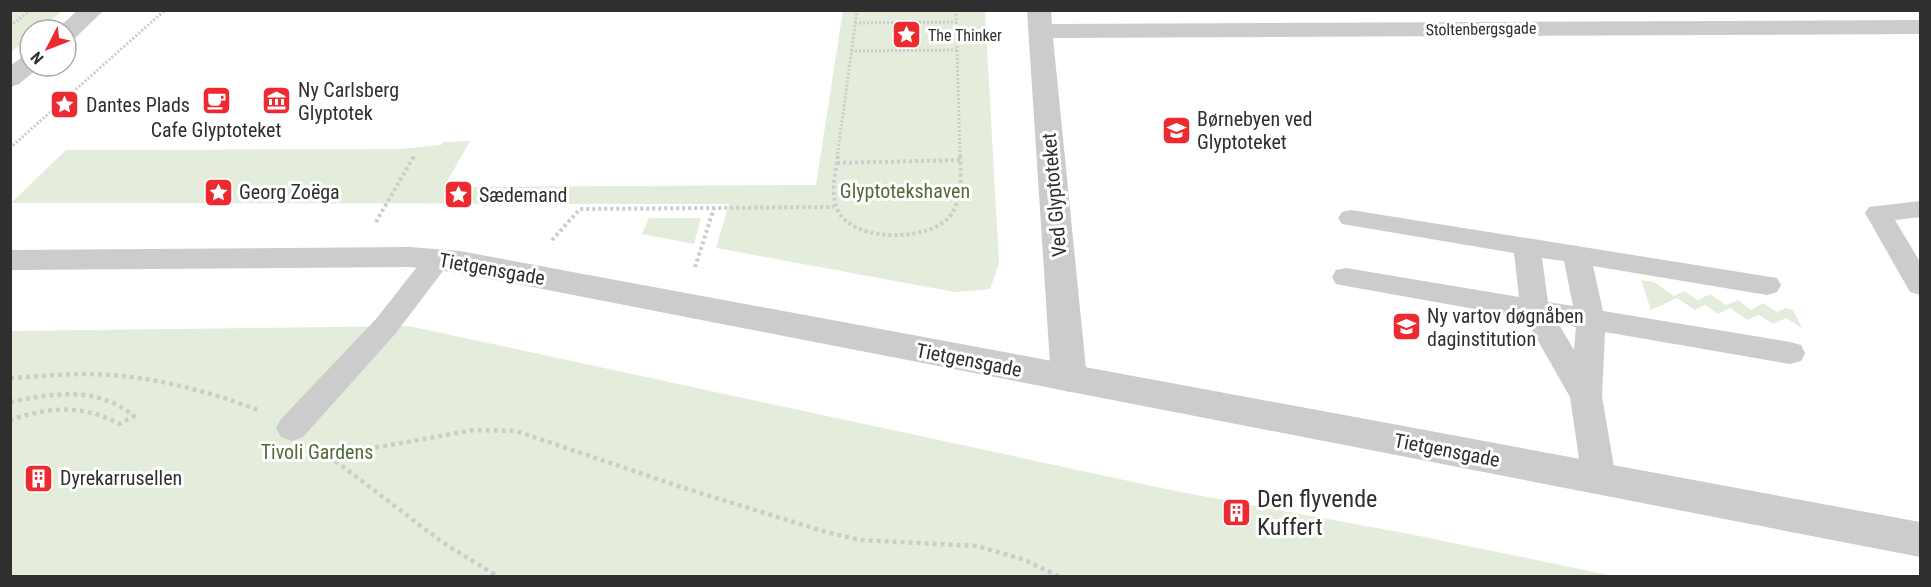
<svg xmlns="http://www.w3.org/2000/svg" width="1931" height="587" font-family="'Roboto Condensed',sans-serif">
<rect width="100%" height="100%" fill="#fff"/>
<g fill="#e4eddc">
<polygon points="11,10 62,10 62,11 39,30 30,30 30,37 11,52"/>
<polygon points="843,10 985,11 999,263 990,289 955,292 716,248 729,204 11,203 66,150 401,149 441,145 443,142 470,141 444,187 816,185"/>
<polygon points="649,218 701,218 694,244 642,234"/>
<polygon points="1641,280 1654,282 1674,296 1684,291 1698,300 1710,294 1726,305 1738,300 1751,310 1763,303 1777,312 1785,308 1793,310 1802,328 1786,318 1773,324 1759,315 1747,320 1730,308 1718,314 1705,305 1695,310 1677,298 1651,310"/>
<polygon points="409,326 1180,492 1410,534 1614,576 11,576 10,331"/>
</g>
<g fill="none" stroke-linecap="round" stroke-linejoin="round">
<g stroke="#ccc" stroke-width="3" stroke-dasharray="2 2" stroke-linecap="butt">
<polyline points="956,10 960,158"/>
<polyline points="855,23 956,22"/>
<polyline points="10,26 31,10"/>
<polyline points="957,34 1001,34"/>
<polyline points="851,51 957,50"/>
<polyline points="10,148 165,10"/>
<polyline points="413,158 415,155"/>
<polyline points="837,158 857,10"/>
</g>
<g stroke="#ccc" stroke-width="4" stroke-dasharray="3 3" stroke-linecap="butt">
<path d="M838,156C835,175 830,194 838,211C854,243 931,242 951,215C963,196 961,177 960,156"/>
<polyline points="837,163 960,160"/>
<polyline points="376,222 414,156"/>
<polyline points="552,240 580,209 834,207"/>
<polyline points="695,267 714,208"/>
</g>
<g stroke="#ccc" stroke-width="4.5" stroke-dasharray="4 4" stroke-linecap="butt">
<path d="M10,378C34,377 59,374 83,374C144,374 202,389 258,410"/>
<path d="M10,402C54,393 97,386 134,416L119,424C83,404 48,407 10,420"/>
<polyline points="328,456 474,430 516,431 684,488 826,532 860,540 977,546 1025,560 1058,576"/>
<polyline points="329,456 442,542 497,576"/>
</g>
<g fill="#ccc" fill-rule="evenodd">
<polygon points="1920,201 1920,217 1895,220 1920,262 1920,295 1910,292 1865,213 1869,207"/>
<path d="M1351,210L1777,278L1781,285L1777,292L1767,295L1593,266L1603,311L1790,342L1801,345L1805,353L1801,361L1790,364L1605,332L1602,396L1616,479L1611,489L1599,493L1587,489L1582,479L1570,397L1525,318L1346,286L1336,284L1332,277L1336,270L1346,268L1519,297L1514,253L1342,224L1338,218L1342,212ZM1542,258L1564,261L1573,306L1548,302ZM1558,323L1576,327L1574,350Z"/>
<polygon points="438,250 448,253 452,259 396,333 303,437 292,441 281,437 276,428 281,419 376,319 428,253"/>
</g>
<polygon fill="#ccc" fill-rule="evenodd" points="1027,10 1051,10 1052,24 1920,20 1920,34 1053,38 1087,379 1082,388 1069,392 1056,388 1051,379"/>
<g fill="#ccc" fill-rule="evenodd">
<polygon points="78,10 104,10 75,38 66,40 66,30 56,30"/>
<polygon points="30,55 30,66 41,66 19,84 10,87 10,66 21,58"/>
<polygon points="410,247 460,251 1920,522 1920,557 460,273 410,267 10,270 10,250"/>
</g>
</g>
<defs>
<symbol id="sight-square" viewBox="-11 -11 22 22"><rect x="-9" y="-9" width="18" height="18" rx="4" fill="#ec2a30" stroke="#fff"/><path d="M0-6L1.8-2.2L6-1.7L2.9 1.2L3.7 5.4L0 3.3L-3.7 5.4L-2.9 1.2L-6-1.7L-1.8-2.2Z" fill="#fff"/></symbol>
<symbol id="cafe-square" viewBox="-11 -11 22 22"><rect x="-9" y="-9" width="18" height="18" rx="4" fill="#ec2a30" stroke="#fff"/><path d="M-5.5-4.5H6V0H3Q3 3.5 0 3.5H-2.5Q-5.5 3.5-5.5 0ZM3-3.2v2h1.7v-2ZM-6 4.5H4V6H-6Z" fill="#fff"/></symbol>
<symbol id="museum-square" viewBox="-11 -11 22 22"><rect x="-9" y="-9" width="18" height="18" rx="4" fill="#ec2a30" stroke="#fff"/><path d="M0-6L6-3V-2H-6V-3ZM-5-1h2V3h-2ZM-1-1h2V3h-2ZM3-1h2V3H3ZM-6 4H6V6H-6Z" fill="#fff"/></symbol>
<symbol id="school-square" viewBox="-11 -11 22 22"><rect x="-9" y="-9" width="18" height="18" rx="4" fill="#ec2a30" stroke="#fff"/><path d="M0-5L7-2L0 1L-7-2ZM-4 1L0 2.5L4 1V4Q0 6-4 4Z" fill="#fff"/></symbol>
<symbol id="building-square" viewBox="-11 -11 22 22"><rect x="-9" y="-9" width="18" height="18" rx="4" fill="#ec2a30" stroke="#fff"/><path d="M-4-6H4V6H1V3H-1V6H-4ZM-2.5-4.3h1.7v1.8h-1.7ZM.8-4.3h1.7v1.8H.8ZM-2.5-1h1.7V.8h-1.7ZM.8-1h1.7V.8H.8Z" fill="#fff"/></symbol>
</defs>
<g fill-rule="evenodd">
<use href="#sight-square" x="890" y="18" width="33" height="33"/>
<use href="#cafe-square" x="200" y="84" width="33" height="33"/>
<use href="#museum-square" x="260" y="84" width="33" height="33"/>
<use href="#sight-square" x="48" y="88" width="33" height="33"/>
<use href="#school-square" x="1160" y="114" width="33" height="33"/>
<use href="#sight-square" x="202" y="176" width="33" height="33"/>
<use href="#sight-square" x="442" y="178" width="33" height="33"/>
<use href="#school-square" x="1390" y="310" width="33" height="33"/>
<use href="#building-square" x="22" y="462" width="33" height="33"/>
<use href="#building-square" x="1220" y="496" width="33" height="33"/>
</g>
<g text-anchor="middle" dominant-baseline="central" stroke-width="6" stroke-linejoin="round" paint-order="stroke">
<g font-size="16" fill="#2f2f2f" stroke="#fff">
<text transform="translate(1481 29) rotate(-1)">Stoltenbergsgade</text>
</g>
<g font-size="16" fill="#2f2f2f" stroke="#fff" text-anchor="start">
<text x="928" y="35">The Thinker</text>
</g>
<g font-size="20" fill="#2f2f2f" stroke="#fff" text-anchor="start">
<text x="298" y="90">Ny Carlsberg<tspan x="298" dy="23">Glyptotek</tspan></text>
<text x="86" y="105">Dantes Plads</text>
<text x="1197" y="119">Børnebyen ved<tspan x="1197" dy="23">Glyptoteket</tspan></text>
<text x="216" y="130" text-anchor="middle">Cafe Glyptoteket</text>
<text x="239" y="192">Georg Zoëga</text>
<text x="479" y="195">Sædemand</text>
<text x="1427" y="316">Ny vartov døgnåben<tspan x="1427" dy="23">daginstitution</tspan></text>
<text x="60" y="478">Dyrekarrusellen</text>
</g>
<g font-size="20" fill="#4f6c3a" stroke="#fff">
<text x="905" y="191">Glyptotekshaven</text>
<text x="317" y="452">Tivoli Gardens</text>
</g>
<g font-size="20" fill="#2f2f2f" stroke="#fff">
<text transform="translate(1054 195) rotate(-95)">Ved Glyptoteket</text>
<text transform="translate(492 269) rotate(10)">Tietgensgade</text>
<text transform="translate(969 360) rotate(11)">Tietgensgade</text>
<text transform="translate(1447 450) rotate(11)">Tietgensgade</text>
</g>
<g font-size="24" fill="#2f2f2f" stroke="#fff" text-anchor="start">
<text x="1257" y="499">Den flyvende<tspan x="1257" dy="28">Kuffert</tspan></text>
</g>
</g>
<rect width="1931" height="587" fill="none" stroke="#2f2f2f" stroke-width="24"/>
<g transform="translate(48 48) rotate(228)"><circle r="28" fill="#ffffff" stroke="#acacac" stroke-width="1.5"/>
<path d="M0-4.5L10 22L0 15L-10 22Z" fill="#ec2a30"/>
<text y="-9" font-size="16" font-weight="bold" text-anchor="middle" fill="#2f2f2f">N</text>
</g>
</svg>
